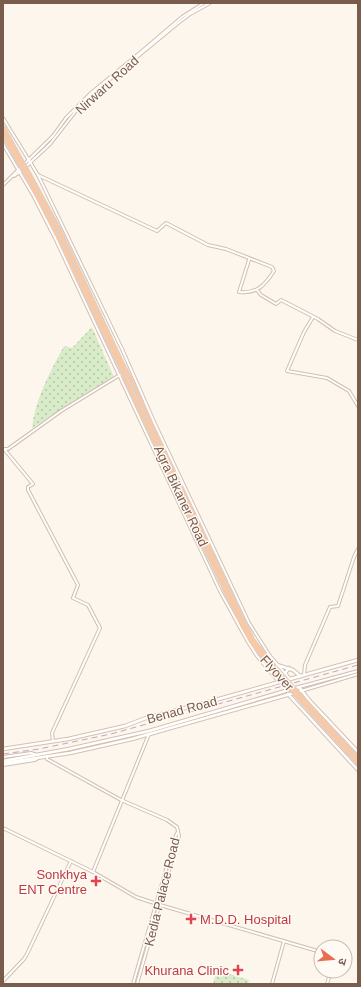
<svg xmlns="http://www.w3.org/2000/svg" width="361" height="987" font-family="Arial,'Noto Sans Devanagari',sans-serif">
<defs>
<pattern id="grass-dots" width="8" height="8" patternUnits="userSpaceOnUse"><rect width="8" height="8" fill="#d8ecc9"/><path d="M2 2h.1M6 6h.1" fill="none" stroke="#b4c2a5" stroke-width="1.8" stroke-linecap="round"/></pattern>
</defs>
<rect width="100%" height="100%" fill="#fdf6ec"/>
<g fill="url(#grass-dots)">
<path d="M92,327L114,377L32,428C35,399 50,372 64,346L72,348Z"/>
<polygon points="217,970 249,980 248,984 213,984"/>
</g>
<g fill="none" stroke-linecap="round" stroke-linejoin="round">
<defs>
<g id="tertiary">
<polyline points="3,118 38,175 122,349 155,424 249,623 270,656 290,679"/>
<polyline points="3,144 33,195 55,238 220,591 248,642 257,656 279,682"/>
<path d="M38,175L157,231L166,223L208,245L226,249L272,267L274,271C265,285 257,294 239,292L249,260V258"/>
<polyline points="14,176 20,172 50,144 79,107 92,94 177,24 190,14 210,3"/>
<polyline points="3,185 53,136 66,118 91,93 141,52 182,17 204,3"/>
<polyline points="257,290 261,295 276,304 281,300 318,319 335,331 358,340"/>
<polyline points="313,317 304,332 287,371 327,378 349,391 358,406"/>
<polyline points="4,449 33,484 28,487 28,490 78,585 73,598 88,605 100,628 52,733 53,741"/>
<polyline points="4,449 8,449 61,411 123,373"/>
<polyline points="304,675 305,665 327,614 330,607 338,606 354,557 358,549"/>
<polyline points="299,687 358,671"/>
<polyline points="301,691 358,674"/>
<polyline points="47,756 47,759 121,800 167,820 177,827 179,836 137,984"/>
<polyline points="3,757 31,753 37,755"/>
<polyline points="3,765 35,760 38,758"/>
<polyline points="3,828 93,872 136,897 160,905 321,952"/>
<polyline points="93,872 149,734"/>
<polyline points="3,981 24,959 27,954 71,861"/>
<polyline points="133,984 176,835 178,832"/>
<polyline points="272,984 284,941"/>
<polyline points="327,984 331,971"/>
</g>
<g id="secondary">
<polyline points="277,665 293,670 300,676"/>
<polyline points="282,677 289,668"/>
<polyline points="288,694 358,770"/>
<polyline points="3,749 68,739 125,726 146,718 201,704 358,660"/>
<polyline points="3,761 69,749 149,731 299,687 309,700 358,752"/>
<polyline points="3,763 70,753 132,739 301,691"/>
</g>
<g id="trunk">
<polyline points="3,127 21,160"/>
<polyline points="3,134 18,161"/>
<polyline points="27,170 60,231 123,365"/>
<polyline points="24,172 57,235 120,366"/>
<polyline points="128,374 243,620 253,640 271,663"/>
<polyline points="124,377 243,628 251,642 268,664"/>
<polyline points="326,724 358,758"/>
<polyline points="324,726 358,763"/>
</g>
</defs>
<use href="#tertiary" stroke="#d1beb0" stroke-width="4"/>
<use href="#secondary" stroke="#d6c0b0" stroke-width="4.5"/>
<use href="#trunk" stroke="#dad1cd" stroke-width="5"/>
<use href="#tertiary" stroke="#fff" stroke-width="2"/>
<use href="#secondary" stroke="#fff" stroke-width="2.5"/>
<use href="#trunk" stroke="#f9c8a4" stroke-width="3"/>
<polyline stroke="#b9a8c9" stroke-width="1" stroke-dasharray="6 4" stroke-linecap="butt" points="3,754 39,749 111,734 358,665"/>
<defs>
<g id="trunk-bridge">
<polyline points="21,160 27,170"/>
<polyline points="18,161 24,172"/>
<polyline points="123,365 128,374"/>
<polyline points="120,366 124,377"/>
<polyline points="271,663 326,724"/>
<polyline points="268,664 324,726"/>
</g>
</defs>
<use href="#trunk-bridge" stroke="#dad1cd" stroke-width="5" stroke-linecap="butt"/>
<use href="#trunk-bridge" stroke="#f9c8a4" stroke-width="3"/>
</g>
<g fill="#e0444e" stroke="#fffaf3" stroke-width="1.5">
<path d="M94 875h4v4h4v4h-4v4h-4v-4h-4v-4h4z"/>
<path d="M189 913h4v4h4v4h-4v4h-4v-4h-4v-4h4z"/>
<path d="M236 964h4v4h4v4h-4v4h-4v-4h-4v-4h4z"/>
</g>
<g text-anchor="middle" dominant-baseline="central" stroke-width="3" stroke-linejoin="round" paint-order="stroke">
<g font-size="13" fill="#7a5c4d" stroke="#fffaf3">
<text transform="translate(107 85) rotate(-42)">Nirwaru Road</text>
<text transform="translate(181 496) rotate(65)">Agra Bikaner Road</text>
<text transform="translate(277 673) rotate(48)">Flyover</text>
<text transform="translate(182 710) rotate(-15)">Benad Road</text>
<text transform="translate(162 892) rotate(-76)">Kedia Palace Road</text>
</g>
<g font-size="13" fill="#be3a42" stroke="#fffaf3" text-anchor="end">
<text x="87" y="874">Sonkhya<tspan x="87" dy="15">ENT Centre</tspan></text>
<text x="200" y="919" text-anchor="start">M.D.D. Hospital</text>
<text x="229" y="970">Khurana Clinic</text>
</g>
</g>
<rect width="361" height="987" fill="none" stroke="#7a5c4d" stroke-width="8"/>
<g transform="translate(333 959) rotate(106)"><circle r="19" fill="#fffaf3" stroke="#cabbb1"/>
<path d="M0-3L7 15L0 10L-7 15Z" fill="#e76f51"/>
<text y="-6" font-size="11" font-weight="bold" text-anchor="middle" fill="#7a5c4d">उ</text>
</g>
</svg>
